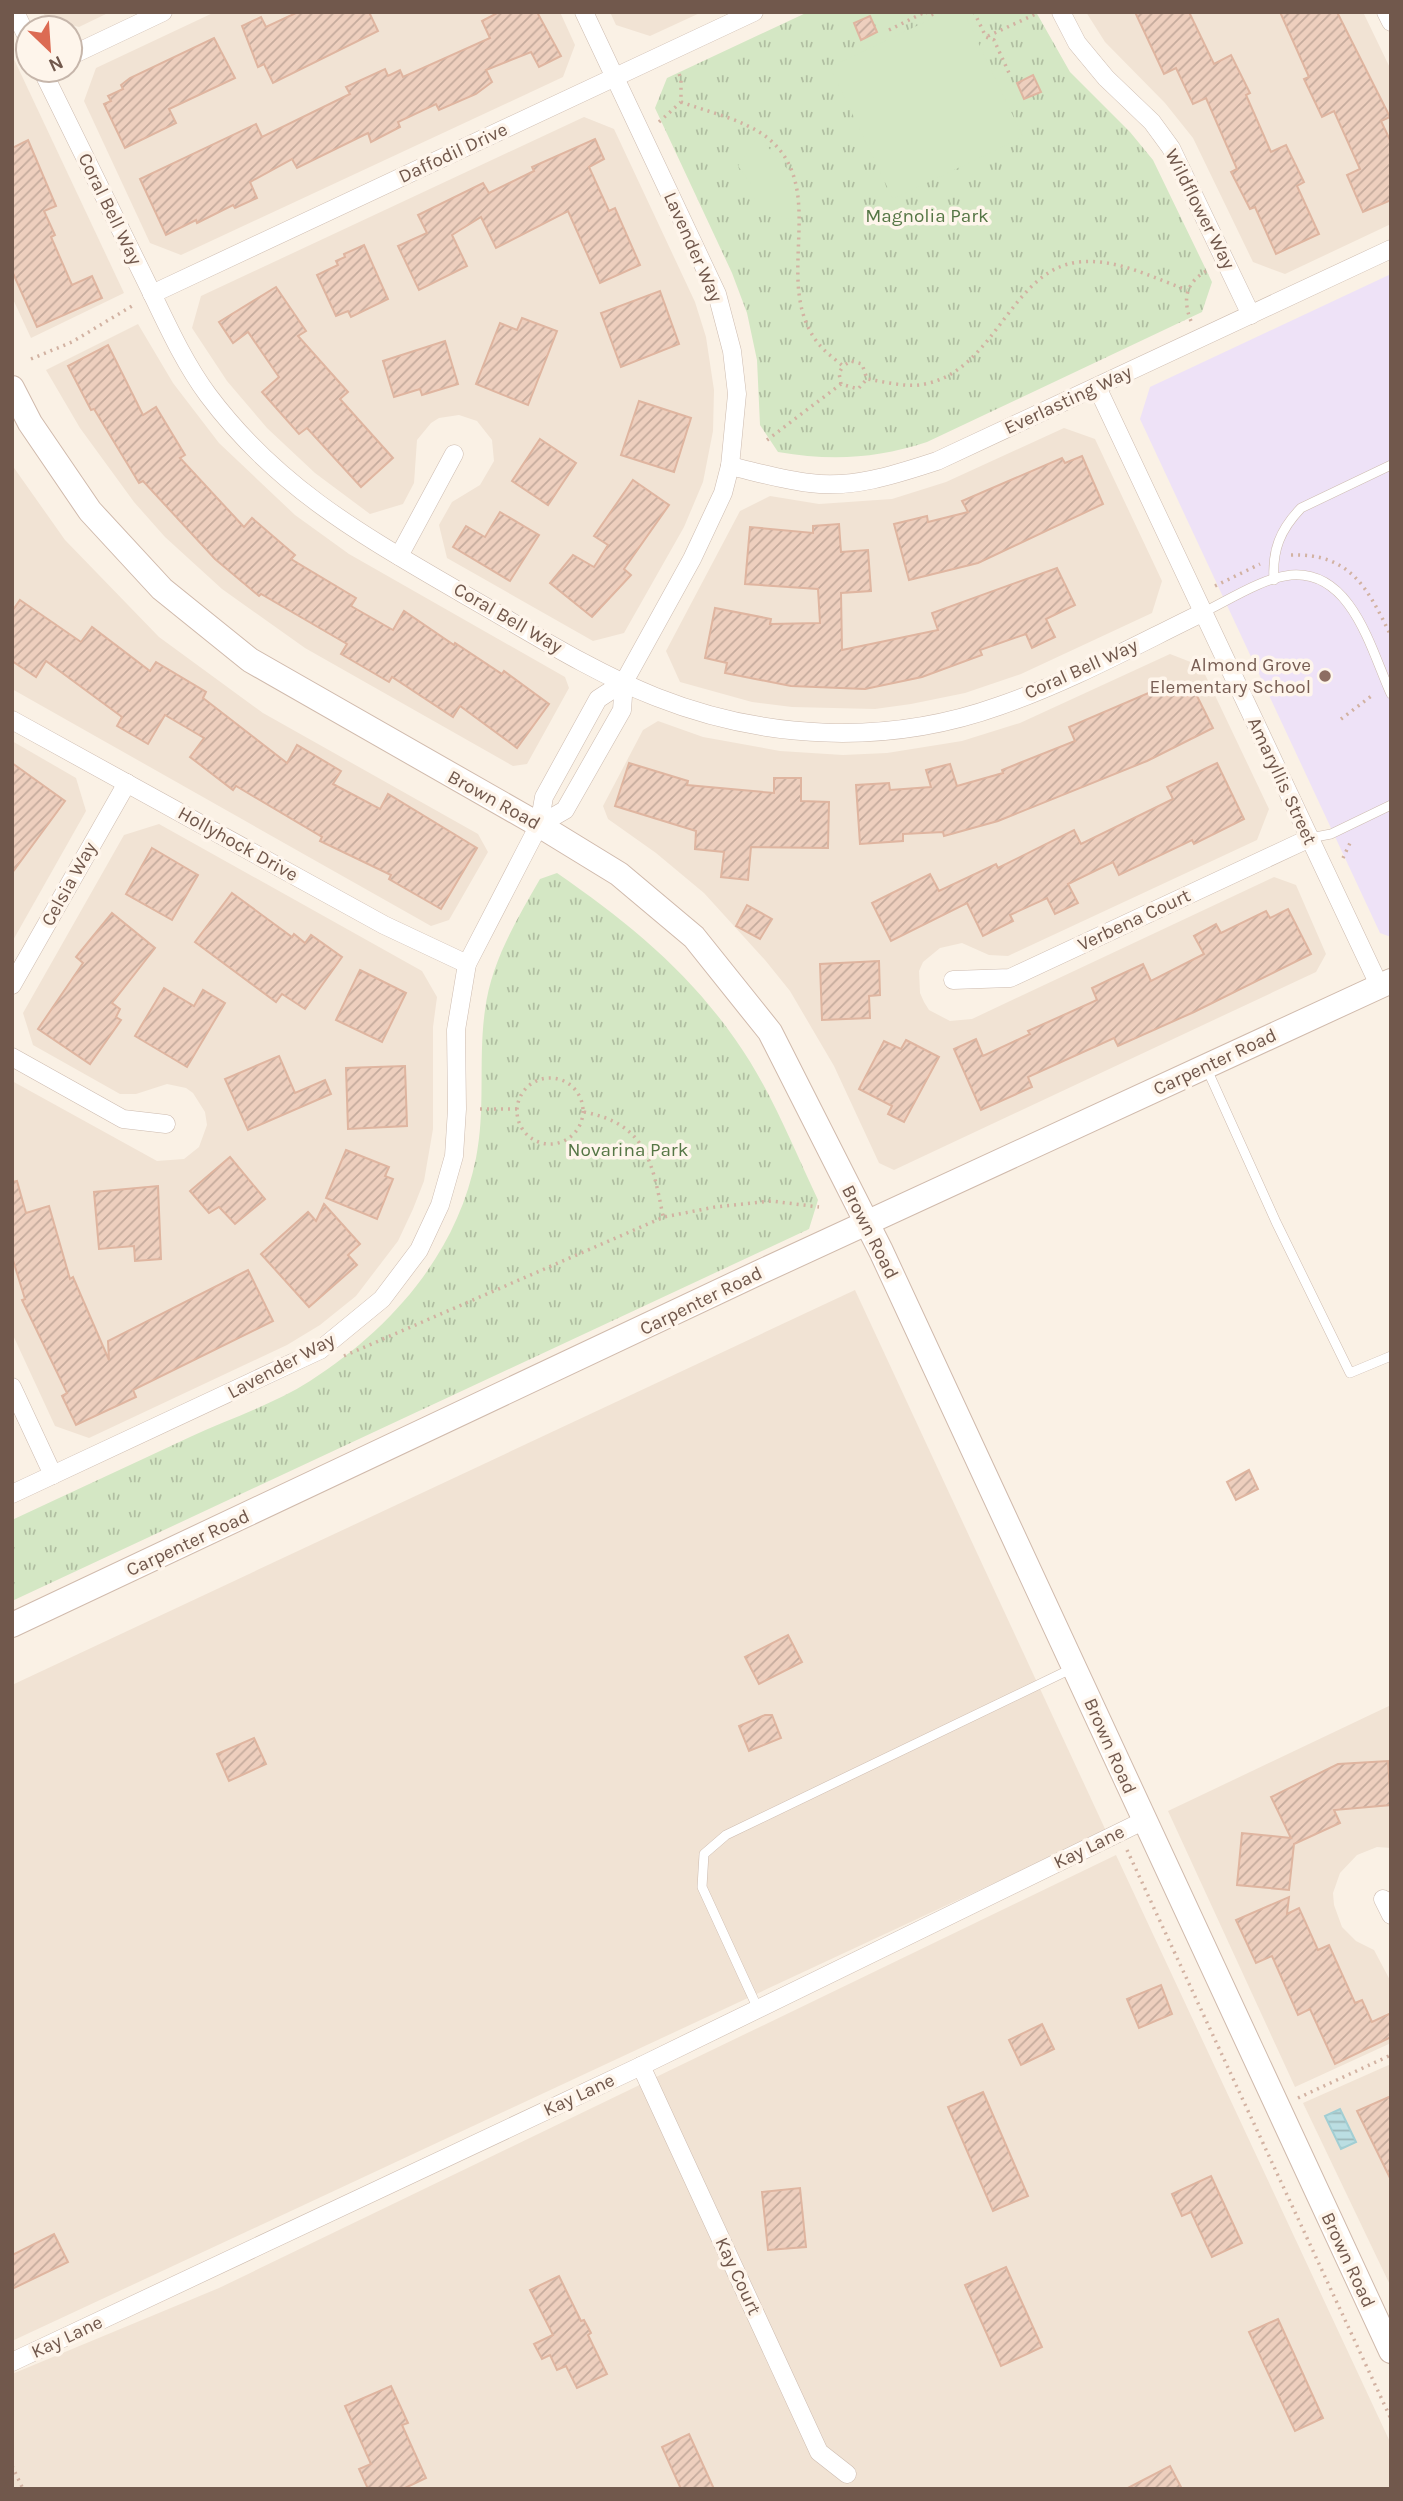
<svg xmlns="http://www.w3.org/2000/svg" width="1403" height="2501" font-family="Karla,sans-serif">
<defs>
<pattern id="park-tufts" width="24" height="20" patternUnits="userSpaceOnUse" patternTransform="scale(1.75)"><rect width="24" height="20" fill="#d4e7c4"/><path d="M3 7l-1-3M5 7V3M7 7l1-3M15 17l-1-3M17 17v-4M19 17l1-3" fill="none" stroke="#b0bea1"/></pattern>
<pattern id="water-rules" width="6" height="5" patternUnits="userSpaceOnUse" patternTransform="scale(1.75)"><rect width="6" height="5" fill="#bbdee2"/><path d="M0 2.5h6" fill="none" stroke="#9cb7b9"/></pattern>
<pattern id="building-hatch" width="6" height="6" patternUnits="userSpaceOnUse" patternTransform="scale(1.75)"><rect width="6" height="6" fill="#eecfbe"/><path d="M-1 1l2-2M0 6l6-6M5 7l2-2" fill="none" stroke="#c5ab9d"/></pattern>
</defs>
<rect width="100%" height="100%" fill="#faf1e5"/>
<g fill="#f1e3d4">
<polygon points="43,12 110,12 79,27 46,19"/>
<polygon points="215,12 560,12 575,45 563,77 181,255 150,243 84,101 96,68"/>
<polygon points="610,12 702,12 650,36 616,25"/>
<polygon points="1086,12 1363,12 1391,70 1391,224 1285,274 1253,262 1193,138 1165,103 1105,42"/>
<polygon points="12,55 124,293 31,338 12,297"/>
<polygon points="584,117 614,129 695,302 706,337 714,390 713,431 703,482 684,527 624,633 593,641 447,558 439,525 452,502 480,485 494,461 492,440 477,421 459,415 439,418 431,423 417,440 414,483 403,504 370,514 315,473 267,428 227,381 192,328 201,296"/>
<polygon points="138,324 173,383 219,443 295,515 349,554 565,677 569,688 527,764 513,766 305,648 222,589 165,537 134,502 80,428 46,370"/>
<polygon points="1064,428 1095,439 1162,581 1152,613 1021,674 965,693 911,704 875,709 792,707 752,702 680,682 666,651 740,511 770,496 819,504 892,499 946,482"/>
<polygon points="12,465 65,540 159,637 263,713 478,834 488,852 449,920 431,926 12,689"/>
<polygon points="1170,654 1201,666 1269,809 1257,840 1008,956 989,955 962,943 940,948 923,962 919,971 920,993 924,1002 929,1010 950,1021 972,1019 1274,877 1296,885 1326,954 1316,972 894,1170 879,1163 834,1066 790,991 765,960 704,893 656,853 608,819 603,806 643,730 658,721 703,737 780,751 843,755 887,753 962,741 1020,723"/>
<polygon points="12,741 76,778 86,811 12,942"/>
<polygon points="159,824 422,971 437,997 433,1027 433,1129 424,1181 413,1209 398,1241 356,1296 320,1325 287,1345 89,1438 55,1426 12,1333 12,1081 157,1161 184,1159 199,1147 207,1125 205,1112 193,1093 186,1088 167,1084 136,1094 120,1094 33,1045 23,1013 124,835"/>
<polygon points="855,1290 1106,1831 12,2341 12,1685"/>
<polygon points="1391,1705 1391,1848 1377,1847 1357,1855 1340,1873 1333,1893 1334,1905 1342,1927 1356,1941 1374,1950 1391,1982 1391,2043 1295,2087 1168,1811"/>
<polygon points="1116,1855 1391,2444 1391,2489 12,2489 12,2374 219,2288"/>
<polygon points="1391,2064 1391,2287 1303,2103"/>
</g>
<polygon fill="#eee2f7" points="1391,274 1391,937 1380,933 1140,419 1150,387"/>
<g fill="url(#park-tufts)">
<path d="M808,12H1036L1070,72L1130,132L1153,160L1212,282L1202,312L927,442C875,459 831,461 778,452L760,425L757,360L747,313L732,273L655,108L667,78Z"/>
<path d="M557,873C626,921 686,969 735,1039C770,1088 792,1145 818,1200L809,1229L12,1601V1520C71,1492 131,1465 190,1437C229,1419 274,1404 310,1381C391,1329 457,1254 476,1158C486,1109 478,1059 485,1010C491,962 516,921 540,879Z"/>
</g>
<g fill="#d4e7c4">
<polygon points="946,12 966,17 1023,137 893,199 830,67"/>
<polygon points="758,136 789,171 796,220 757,212 751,184 738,166"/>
</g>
<polygon fill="url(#water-rules)" stroke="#a2ced3" stroke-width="2" points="1340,2109 1356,2142 1341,2149 1325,2116"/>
<g fill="url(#building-hatch)" stroke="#dfb5a0" stroke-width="2">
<polygon points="298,12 369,12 378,31 273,83 264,64 258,67 242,26 261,17 266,27"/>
<polygon points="499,12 537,12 561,56 539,67 531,52 486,70 492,82 476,94 439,110 436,104 398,122 400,127 371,142 368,133 297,168 292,159 250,182 257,198 235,208 233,205 197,223 196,220 166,235 140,179 256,124 262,137 350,94 346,87 385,69 388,76 400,70 403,77 490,38 482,21"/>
<polygon points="1135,12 1189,12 1214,64 1231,55 1250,93 1246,95 1271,152 1286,145 1304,182 1297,186 1319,234 1276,254 1255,207 1250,209 1231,172 1237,169 1206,98 1193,104 1176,68 1164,74"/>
<polygon points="1280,12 1337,12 1390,117 1381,121 1391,142 1391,200 1363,212 1347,175 1360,169 1334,111 1322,117 1304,79 1309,77"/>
<polygon points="870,16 877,32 861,40 854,23"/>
<polygon points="214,38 235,78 169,109 176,123 125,148 104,104 111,101 108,96 123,89 121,85 130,78"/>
<polygon points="1033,75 1041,92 1024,99 1017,83"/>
<polygon points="595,139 604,159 589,167 609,211 615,208 640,265 600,283 568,211 496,248 481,217 452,235 467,266 419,290 398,246 427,233 418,215 483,183 489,193 534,171 532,167"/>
<polygon points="28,140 56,206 44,211 55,235 51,237 72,285 92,276 102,298 37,327 12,271 12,148"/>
<polygon points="364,245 388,299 351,317 348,311 336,316 317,275 338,265 336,261 345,257 344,254"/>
<polygon points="276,287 306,331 298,336 348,392 340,399 393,458 361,487 307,428 299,434 262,392 279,377 248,332 233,343 219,322"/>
<polygon points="660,291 679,344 621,367 601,313"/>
<polygon points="522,318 557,331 528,405 476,384 500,323 517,330"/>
<polygon points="445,341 458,384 422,395 420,389 394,397 383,361"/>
<polygon points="108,345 143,415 156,407 185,455 180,458 244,527 252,518 295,555 291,559 356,598 351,606 393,630 404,611 454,645 455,643 502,674 504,671 549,704 517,748 460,706 453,717 392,677 389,682 341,654 347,644 261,594 259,596 215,559 143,481 139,483 94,409 91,410 68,366"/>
<polygon points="639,401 691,418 674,472 621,455"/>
<polygon points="540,439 576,463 548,505 512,481"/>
<polygon points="1082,456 1103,504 978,563 909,580 894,524 927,516 928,522 968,512 962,501 1062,458 1065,463"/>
<polygon points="633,480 669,505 624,569 631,575 592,617 550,583 573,555 594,567 608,545 594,536"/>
<polygon points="500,512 539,535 510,581 453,547 466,526 485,537"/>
<polygon points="839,524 841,552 868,550 871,591 841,593 842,650 938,630 932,613 1057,568 1075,605 1046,619 1055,637 1032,648 1026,634 980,650 982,655 922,677 865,689 791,686 725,673 727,663 705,658 715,608 771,619 770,624 820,623 818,589 745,584 750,527 813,533 813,526"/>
<polygon points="20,600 81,642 92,627 150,671 156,662 206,692 203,698 287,763 297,745 341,771 333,784 380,809 388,794 477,848 441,909 389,879 391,875 320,841 322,837 236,786 233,790 190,757 204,738 165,715 148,744 117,726 122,717 46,661 36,677 12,661 12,611"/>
<polygon points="1190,682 1213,728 1147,761 998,821 944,836 943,832 903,834 903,841 860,844 856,785 889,783 890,790 931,787 926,770 950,764 957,786 1003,773 1002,770 1075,741 1069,727 1167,685 1171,692"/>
<polygon points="12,763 65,801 12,873"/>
<polygon points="629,763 688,781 687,785 774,793 774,778 801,778 801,801 829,802 828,848 751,847 748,880 721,877 724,852 695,849 696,831 615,806"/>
<polygon points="1217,763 1244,819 1194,844 1192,840 1119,875 1113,862 1068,884 1078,903 1055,914 1047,898 1010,915 1013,921 983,936 967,903 891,941 872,903 930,874 939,891 996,864 998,868 1074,830 1081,844 1173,799 1167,787"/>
<polygon points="152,848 198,875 172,920 126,894"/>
<polygon points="232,893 292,937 294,934 305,943 311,935 342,957 305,1009 282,994 276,1002 195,942"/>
<polygon points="747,905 772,919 760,939 736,926"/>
<polygon points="1288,909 1311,954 1194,1012 1118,1046 1114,1038 1028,1077 1032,1087 981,1110 954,1049 976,1039 983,1056 1030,1034 1028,1031 1097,1000 1092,988 1113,978 1143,964 1151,981 1204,954 1194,936 1216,924 1221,933 1266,911 1270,918"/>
<polygon points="112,913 155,948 112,1003 120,1009 116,1017 121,1020 90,1064 38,1029 83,963 76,957"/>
<polygon points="879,961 880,995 869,996 870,1018 822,1020 820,964"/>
<polygon points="360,970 406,993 382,1042 336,1020"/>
<polygon points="164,988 194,1006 203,990 225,1003 187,1067 135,1036"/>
<polygon points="906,1040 939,1057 904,1122 888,1114 892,1106 859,1089 884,1041 901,1049"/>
<polygon points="279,1056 295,1093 325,1080 331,1094 248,1130 225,1079"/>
<polygon points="405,1066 407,1126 348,1129 346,1068"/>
<polygon points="346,1150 389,1167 385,1176 393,1179 377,1219 326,1198"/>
<polygon points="230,1157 265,1199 235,1224 219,1207 209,1213 190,1191"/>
<polygon points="17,1181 26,1213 49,1206 70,1279 73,1277 109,1360 108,1341 248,1270 273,1321 133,1390 136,1397 76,1425 62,1396 67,1393 22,1300 25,1299 12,1257 12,1182"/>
<polygon points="158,1186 161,1259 135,1261 134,1246 99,1249 94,1192"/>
<polygon points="324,1204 360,1244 348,1255 357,1265 309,1307 261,1254 308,1212 316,1221"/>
<polygon points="1249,1470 1258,1489 1236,1500 1227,1482"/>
<polygon points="788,1635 802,1662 759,1684 745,1657"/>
<polygon points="765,1715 772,1715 781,1738 749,1751 739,1726"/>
<polygon points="254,1738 266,1764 229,1781 217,1754"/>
<polygon points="1388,1761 1391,1805 1334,1810 1340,1823 1294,1844 1289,1890 1237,1885 1242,1833 1291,1838 1271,1797 1338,1764"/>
<polygon points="1289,1897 1287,1914 1299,1908 1318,1950 1329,1945 1355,2003 1362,2000 1372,2022 1391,2013 1391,2037 1335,2064 1310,2009 1298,2015 1272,1956 1256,1963 1236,1920"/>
<polygon points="1161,1985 1172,2014 1139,2028 1127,1999"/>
<polygon points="1042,2024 1054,2049 1021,2065 1009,2040"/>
<polygon points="983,2092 1028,2196 993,2211 948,2107"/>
<polygon points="1391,2096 1391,2180 1357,2111"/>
<polygon points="1211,2176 1242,2243 1212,2257 1191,2212 1182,2216 1172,2194"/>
<polygon points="800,2188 806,2247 768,2250 762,2192"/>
<polygon points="54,2234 68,2262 12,2289 12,2255"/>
<polygon points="1006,2267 1042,2347 1001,2366 965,2285"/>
<polygon points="559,2276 581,2321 584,2320 591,2333 588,2335 607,2374 577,2388 566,2366 557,2370 550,2355 542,2359 534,2344 553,2335 530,2290"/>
<polygon points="1278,2319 1323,2418 1295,2431 1249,2332"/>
<polygon points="391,2386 408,2423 402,2425 426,2478 403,2489 368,2489 359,2469 371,2464 345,2406"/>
<polygon points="689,2434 714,2489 681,2489 662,2447"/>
<polygon points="1170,2466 1182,2489 1126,2489"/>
</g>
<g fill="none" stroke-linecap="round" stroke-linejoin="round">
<defs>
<g id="lane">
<path d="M1274,580C1272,550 1280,530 1301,508L1391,465"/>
<path d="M1202,613C1229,600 1262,578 1291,575C1352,570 1371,650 1391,694"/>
<polyline points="1310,838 1331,834 1391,805"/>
<polyline points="1206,1067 1276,1222 1350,1373 1391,1356"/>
<polyline points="758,2009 702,1887 704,1854 726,1835 1073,1668"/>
</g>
<g id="street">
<polyline points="15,12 28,39"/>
<polyline points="1061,12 1077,43 1106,78 1152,122 1171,148 1251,315"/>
<polyline points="1386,12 1391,22"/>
<polyline points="70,56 163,12"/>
<path d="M42,70C75,137 108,204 141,271C162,313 180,357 208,395C279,490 366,537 465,595C527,630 590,671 656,697C765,740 887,746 999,706C1069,682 1136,645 1202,613"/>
<polyline points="152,294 754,12"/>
<polyline points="1097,387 1379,985"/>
<path d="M730,466C756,472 783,480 810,483C853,489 897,474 937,461L1391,249"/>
<polyline points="399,556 454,454"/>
<polyline points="12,720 384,925 467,964"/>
<polyline points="539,825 565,810 622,710 624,682 692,559 723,493 730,466 737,394 732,351 717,294 584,12"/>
<polyline points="953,980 1010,978 1310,838"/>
<polyline points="12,985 127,783"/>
<polyline points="12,1057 123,1119 166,1124"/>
<polyline points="12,1387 53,1475"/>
<polyline points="12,1494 320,1350 382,1299 419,1250 440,1205 454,1156 457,1109 456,1030 467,964 539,825 544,797 598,699 624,682"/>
<polyline points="1383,1899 1391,1915"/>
<polyline points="641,2066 819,2452 847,2474"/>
<polyline points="12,2362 641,2066 1143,1821"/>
</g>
<g id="secondary">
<polyline points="12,388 30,423 90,511 162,589 250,660 539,825 619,874 694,937 770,1032 881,1251 1391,2351"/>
<polyline points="12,1625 758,1273 1391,981"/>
</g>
</defs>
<use href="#lane" stroke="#cdbbaf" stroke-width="10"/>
<use href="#street" stroke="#cdbbaf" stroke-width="19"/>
<use href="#secondary" stroke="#d0baac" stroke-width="26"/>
<g stroke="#d2b2a2" stroke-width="3.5" stroke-dasharray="2 5" stroke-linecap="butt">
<polyline points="927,12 929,16 938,12"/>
<polyline points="974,12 986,37 994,40 1009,73"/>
<polyline points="889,30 925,12"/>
<polyline points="988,36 1038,13"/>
<path d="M681,102C708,112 746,120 769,139C828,189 775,276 813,336C820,348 832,357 843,366L851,361L862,364L867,379C886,382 907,388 925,384C996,370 1011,269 1079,262C1116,258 1154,278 1187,290"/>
<polyline points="659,122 681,102 681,80 678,70"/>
<path d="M1191,321C1182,298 1186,282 1208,270"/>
<polyline points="31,359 72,342 132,306"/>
<polyline points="841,384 839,373 843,366"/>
<polyline points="767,440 841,384 858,389 867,379"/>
<path d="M1291,555C1351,553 1368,589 1391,636"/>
<polyline points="1215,586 1260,564"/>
<polyline points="1341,719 1374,694"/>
<polyline points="1343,858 1350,843"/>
<circle cx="550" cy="1111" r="33"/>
<polyline points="480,1109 518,1109"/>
<path d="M584,1112C646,1124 652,1161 663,1216"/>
<polyline points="344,1356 664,1217 715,1207 771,1201 819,1207"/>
<polyline points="1127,1850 1391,2419"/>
<polyline points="1298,2098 1391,2055"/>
<polyline points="12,2466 23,2489"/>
</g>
<use href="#lane" stroke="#fff" stroke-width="9"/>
<use href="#street" stroke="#fff" stroke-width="18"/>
<use href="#secondary" stroke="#fff" stroke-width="24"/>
</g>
<circle fill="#8d6e63" stroke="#fef5eb" stroke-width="2.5" cx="1325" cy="676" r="7"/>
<g text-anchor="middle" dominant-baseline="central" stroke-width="7" stroke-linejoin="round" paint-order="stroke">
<g font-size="19" fill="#71584c" stroke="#fef5eb">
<text transform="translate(453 153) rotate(-25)">Daffodil Drive</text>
<text transform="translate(110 209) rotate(64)">Coral Bell Way</text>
<text transform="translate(1200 209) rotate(63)">Wildflower Way</text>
<text transform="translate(693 247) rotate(66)">Lavender Way</text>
<text transform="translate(1068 400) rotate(-25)">Everlasting Way</text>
<text transform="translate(508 618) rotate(30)">Coral Bell Way</text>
<text transform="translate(1081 669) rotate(-24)">Coral Bell Way</text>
<text transform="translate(1282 781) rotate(65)">Amaryllis Street</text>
<text transform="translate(494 800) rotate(29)">Brown Road</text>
<text transform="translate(238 844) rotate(29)">Hollyhock Drive</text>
<text transform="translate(69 884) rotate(-61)">Celsia Way</text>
<text transform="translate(1134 920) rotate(-25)">Verbena Court</text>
<text transform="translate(1215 1062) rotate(-25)">Carpenter Road</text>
<text transform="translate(870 1232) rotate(63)">Brown Road</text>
<text transform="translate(701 1301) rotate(-26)">Carpenter Road</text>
<text transform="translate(281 1366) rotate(-28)">Lavender Way</text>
<text transform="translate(188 1543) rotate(-25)">Carpenter Road</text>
<text transform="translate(1110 1746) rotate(66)">Brown Road</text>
<text transform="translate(1089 1847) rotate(-26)">Kay Lane</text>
<text transform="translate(579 2095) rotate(-25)">Kay Lane</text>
<text transform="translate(1348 2260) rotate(65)">Brown Road</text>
<text transform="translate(738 2276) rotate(65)">Kay Court</text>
<text transform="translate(67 2337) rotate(-25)">Kay Lane</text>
</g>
<g font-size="19" fill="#557645" stroke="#fef5eb">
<text x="927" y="216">Magnolia Park</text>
<text x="628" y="1150">Novarina Park</text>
</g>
<g font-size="19" fill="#785e54" stroke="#fef5eb" text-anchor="end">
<text x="1311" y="665">Almond Grove<tspan x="1311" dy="22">Elementary School</tspan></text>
</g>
</g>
<rect width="1403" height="2501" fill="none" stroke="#71584c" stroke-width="28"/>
<g transform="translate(49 49) rotate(155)"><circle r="33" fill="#fef5eb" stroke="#c6b6ab" stroke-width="2"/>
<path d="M0-5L12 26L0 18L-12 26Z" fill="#dc6b53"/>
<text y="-10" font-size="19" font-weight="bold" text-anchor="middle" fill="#71584c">N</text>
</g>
</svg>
